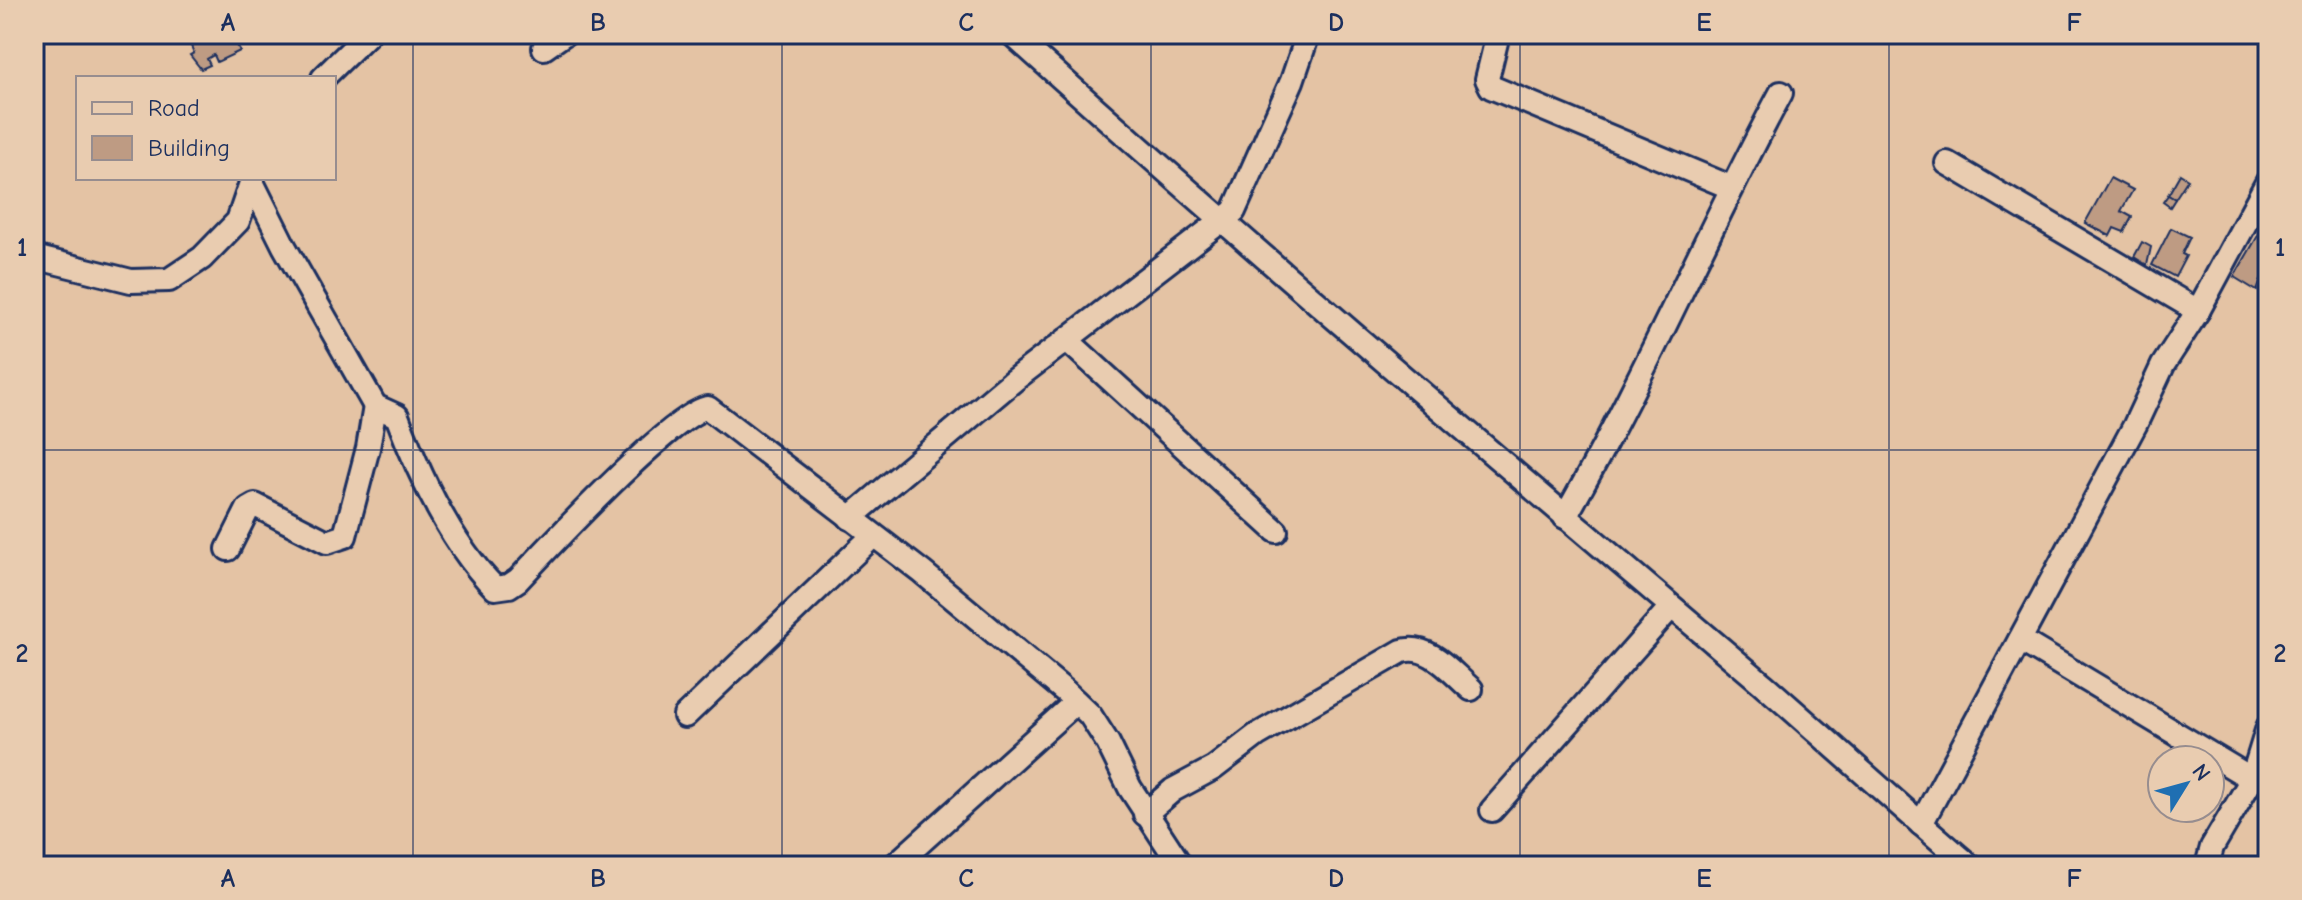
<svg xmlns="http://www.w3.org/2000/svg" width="2302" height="900" font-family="'Comic Neue',sans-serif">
<rect width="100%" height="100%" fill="#e4c3a4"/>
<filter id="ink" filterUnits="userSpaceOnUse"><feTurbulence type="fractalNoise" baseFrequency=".0125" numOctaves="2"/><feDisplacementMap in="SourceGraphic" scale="16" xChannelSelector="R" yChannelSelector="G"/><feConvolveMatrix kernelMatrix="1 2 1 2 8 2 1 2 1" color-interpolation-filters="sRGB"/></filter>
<g filter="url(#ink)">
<g fill="#be9b83" stroke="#1b2f5e" stroke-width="2">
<polygon points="191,34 240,34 241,38 236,43 240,51 217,62 214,55 207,59 210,65 201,69 190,55 194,53 191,46 196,44"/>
<polygon points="2180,174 2188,179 2175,199 2168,195"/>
<polygon points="2110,178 2133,190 2121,211 2132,217 2124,232 2114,228 2110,236 2085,223"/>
<polygon points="2168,195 2175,199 2170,207 2163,202"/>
<polygon points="2267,220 2268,261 2257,291 2234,277"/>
<polygon points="2171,228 2190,237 2182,254 2186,256 2175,277 2152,265"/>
<polygon points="2142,242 2151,247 2147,265 2134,257"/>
</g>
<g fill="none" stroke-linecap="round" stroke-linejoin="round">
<defs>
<g id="minor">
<path d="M1012,34C1259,256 1511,470 1764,685C1833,745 1900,807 1970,866"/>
<polyline points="1498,34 1487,79 1491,87 1730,187"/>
<polyline points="544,48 564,34"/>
<polyline points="323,78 368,34"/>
<polyline points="1947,163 2198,311"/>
<path d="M250,178L284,246L375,406L397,416C419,475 451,544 495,588L509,586L518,580C544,552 679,407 708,408L922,572L1066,692L1090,715L1108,743L1130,788L1181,866"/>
<polyline points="34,257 131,281 169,280 202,258 238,221 252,180"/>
<polyline points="1068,341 1276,531"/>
<path d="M1565,517C1644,379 1706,233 1781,93"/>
<polyline points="850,518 1014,380 1234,211 1292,81 1308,34"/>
<polyline points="228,549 248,509 255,505 327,542 345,536 368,448 375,406"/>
<polyline points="2020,640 2252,779"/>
<polyline points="685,716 873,536"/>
<polyline points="1492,810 1671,607"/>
<path d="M1145,814L1173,790L1214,768L1257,735L1402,651C1429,643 1451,672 1471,689"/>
<polyline points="1921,824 2135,425 2163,365 2198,311 2268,181"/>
<polyline points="894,866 1076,702"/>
<polyline points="2207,866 2212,847 2252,779 2268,727"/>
</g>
</defs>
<use href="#minor" stroke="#1b2f5e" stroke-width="28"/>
<use href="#minor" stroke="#e9ccb0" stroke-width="22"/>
</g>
</g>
<path fill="none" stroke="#1b2f5e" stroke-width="2" stroke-opacity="0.55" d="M413,34V866M782,34V866M1151,34V866M1520,34V866M1889,34V866M34,450H2268"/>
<rect width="2302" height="900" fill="none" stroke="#e9ccb0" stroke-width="88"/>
<rect x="76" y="76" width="260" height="104" fill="#e9ccb0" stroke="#978d8f" stroke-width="2"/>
<rect x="92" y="102" width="40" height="12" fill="#e9ccb0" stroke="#978d8f" stroke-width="2"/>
<text x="148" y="116" font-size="24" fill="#1b2f5e">Road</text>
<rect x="92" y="136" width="40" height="24" fill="#be9b83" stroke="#978d8f" stroke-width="2"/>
<text x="148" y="156" font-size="24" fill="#1b2f5e">Building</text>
<g transform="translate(2186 784) rotate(53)"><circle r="38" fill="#e9ccb0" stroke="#978d8f" stroke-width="2"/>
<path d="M0-6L14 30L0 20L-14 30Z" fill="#1f6fb2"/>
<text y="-12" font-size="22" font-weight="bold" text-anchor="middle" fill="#1b2f5e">N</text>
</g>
<rect x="44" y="44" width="2214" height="812" fill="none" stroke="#1b2f5e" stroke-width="3"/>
<g font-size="26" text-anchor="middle" font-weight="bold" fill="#1b2f5e">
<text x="228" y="31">A</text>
<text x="598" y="31">B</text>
<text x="966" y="31">C</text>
<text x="1336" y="31">D</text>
<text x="1704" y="31">E</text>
<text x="2074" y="31">F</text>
<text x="22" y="256">1</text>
<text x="2280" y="256">1</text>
<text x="22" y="662">2</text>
<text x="2280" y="662">2</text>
<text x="228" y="887">A</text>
<text x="598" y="887">B</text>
<text x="966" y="887">C</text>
<text x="1336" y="887">D</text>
<text x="1704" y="887">E</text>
<text x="2074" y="887">F</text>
</g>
</svg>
